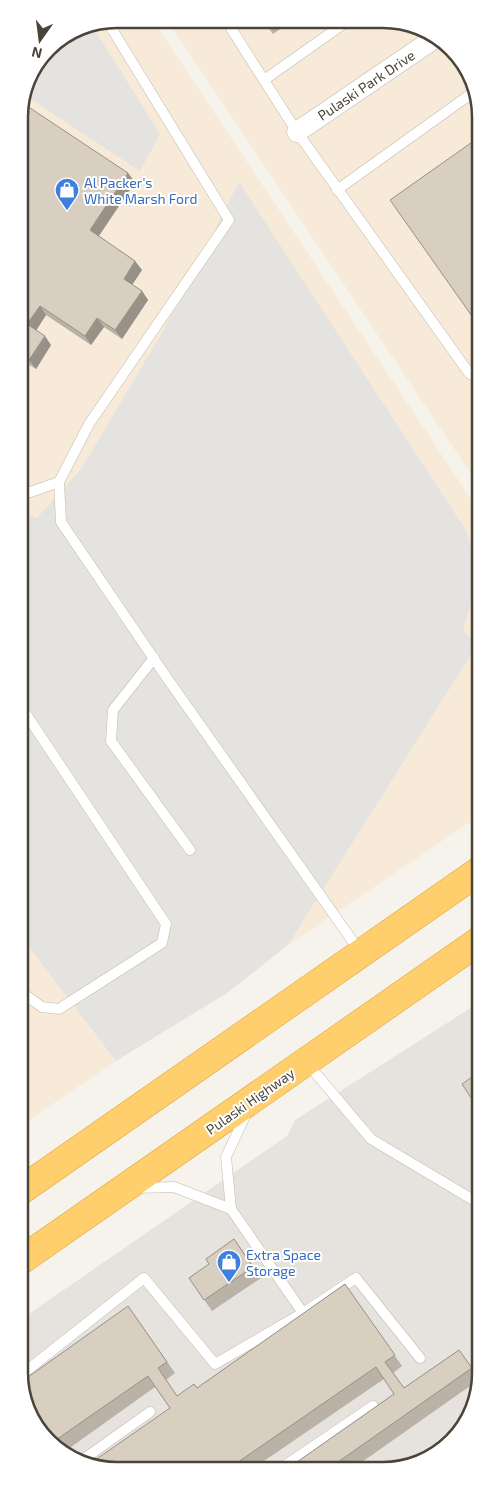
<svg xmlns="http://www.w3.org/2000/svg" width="499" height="1490" font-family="'Exo 2',sans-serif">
<rect width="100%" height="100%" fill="#f6f3ec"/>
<g fill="#f7ead8">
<polygon points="116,19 152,19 479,511 479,816 20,1126 19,110 29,73 52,43 79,26"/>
<polygon points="166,19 402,21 452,48 478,98 479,473 473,477"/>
</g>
<polygon fill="#e6e2dd" points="480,1002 480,1380 456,1438 401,1469 97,1469 47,1442 21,1392 20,1320 287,1136 295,1120"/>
<g fill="#e5e3e0">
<polygon points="91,24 160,134 140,171 23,94 29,73 52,43 79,26"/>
<polygon points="239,182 467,532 479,570 479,577 463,630 477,645 288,945 227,993 116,1061 20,935 19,511 37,518 82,468 164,329"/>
</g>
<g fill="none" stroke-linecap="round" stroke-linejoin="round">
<defs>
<g id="lane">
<polyline points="225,19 297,132 469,373 479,380"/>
<polyline points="107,21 229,220 89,424 59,482 61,522 167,678 361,953"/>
<polyline points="264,80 349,20"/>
<polyline points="337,190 475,91"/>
<polyline points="19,496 59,482"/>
<polyline points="154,658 113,710 111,741 190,850"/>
<polyline points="20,705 166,924 162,943 59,1009 42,1007 20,991"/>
<polyline points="307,1063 371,1139 480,1204"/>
<polyline points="247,1112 226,1157 231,1209 303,1313 356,1278 420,1358"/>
<polyline points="136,1188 174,1187 231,1209"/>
<polyline points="21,1375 144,1278 215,1364 303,1313"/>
<polyline points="81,1461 150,1412"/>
<polyline points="280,1469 373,1406"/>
</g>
<polyline id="street" points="297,132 435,38"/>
<g id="highway">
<polyline points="20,1191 479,871"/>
<polyline points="20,1261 479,941"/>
</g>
</defs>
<use href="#lane" stroke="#c2bbae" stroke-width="11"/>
<use href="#street" stroke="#c2bbae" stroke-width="21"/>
<use href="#highway" stroke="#e0a43c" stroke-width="29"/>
<use href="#lane" stroke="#fff" stroke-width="10"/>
<use href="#street" stroke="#fff" stroke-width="20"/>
<use href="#highway" stroke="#ffcf6e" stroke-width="28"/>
</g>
<g fill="#bab2a6">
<polygon points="263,20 293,20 273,34"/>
<polygon points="19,110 135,182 99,236 135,261 142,270 132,285 142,291 148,300 122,339 104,327 91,345 46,315 36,330 51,345 36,369 23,361 19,367"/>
<polygon points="478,138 479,326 474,319"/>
<polygon points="234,1239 261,1278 212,1311 189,1278 209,1264"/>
<polygon points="345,1284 402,1366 393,1373 404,1388 459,1350 480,1379 352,1469 287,1469 394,1394 384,1379 252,1469 97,1469 170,1408 155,1387 64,1452 47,1442 128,1306 175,1373 166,1380 177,1396 197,1388"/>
</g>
<g fill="#979187">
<polygon points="128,173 135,182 96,240 90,230"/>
<polygon points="135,261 142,270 130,288 124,279"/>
<polygon points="142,291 148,300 122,339 115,330"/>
<polygon points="40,306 46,315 34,334 27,324"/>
<polygon points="97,318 104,327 91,345 85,336"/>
<polygon points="45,336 51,345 36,369 29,360"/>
<polygon points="19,355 23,361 19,367"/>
</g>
<g fill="#d8cfc1" stroke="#979187">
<polygon points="263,20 270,20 265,23"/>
<polygon points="21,102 128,173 90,230 135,261 124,279 142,291 115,330 97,318 85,336 40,306 27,324 45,336 29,360 19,353 19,110"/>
<polygon points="478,138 479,316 474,319 390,200"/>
<polygon points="478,1073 480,1075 480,1111 477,1111 477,1107 462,1084"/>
<polygon points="234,1239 253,1267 204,1300 189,1278 209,1264 206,1259"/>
<polygon points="345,1284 395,1355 385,1362 404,1388 459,1350 472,1368 328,1469 287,1469 394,1394 376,1367 228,1469 97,1469 88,1465 170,1408 148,1376 50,1444 47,1442 21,1392 21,1382 128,1306 167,1362 158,1368 177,1396 194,1384 197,1388"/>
</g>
<defs>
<symbol id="shop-pin" viewBox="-11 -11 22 30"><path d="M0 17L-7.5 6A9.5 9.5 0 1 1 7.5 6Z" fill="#3f7fe0" stroke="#fff"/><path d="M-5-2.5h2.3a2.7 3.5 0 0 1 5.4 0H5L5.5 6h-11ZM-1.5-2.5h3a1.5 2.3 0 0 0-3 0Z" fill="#fff"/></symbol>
</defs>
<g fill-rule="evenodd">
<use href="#shop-pin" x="53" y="176" width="28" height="38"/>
<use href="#shop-pin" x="215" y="1248" width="28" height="38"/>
</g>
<g text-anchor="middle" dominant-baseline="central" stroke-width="4" stroke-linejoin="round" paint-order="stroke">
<g font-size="14" fill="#4b4439" stroke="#fff">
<text transform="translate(366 85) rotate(-34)">Pulaski Park Drive</text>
<text transform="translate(250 1101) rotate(-35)">Pulaski Highway</text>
</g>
<g font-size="14" fill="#366cbe" stroke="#fff" text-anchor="start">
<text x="84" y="182">Al Packer's<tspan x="84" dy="16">White Marsh Ford</tspan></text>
<text x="246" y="1254">Extra Space<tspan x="246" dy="16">Storage</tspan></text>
</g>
</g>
<path d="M0 0H499V1490H0ZM117 28H383A89 89 0 0 1 472 117V1373A89 89 0 0 1 383 1462H117A89 89 0 0 1 28 1373V117A89 89 0 0 1 117 28Z" fill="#fff" fill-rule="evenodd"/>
<path fill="none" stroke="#4b4439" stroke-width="2.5" d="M117 28H383A89 89 0 0 1 472 117V1373A89 89 0 0 1 383 1462H117A89 89 0 0 1 28 1373V117A89 89 0 0 1 117 28Z"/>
<g transform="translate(40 40) rotate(194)" stroke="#ffffff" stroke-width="4" paint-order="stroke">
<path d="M0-4L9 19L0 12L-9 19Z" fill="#4b4439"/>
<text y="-8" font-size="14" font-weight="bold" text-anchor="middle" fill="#4b4439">N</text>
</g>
</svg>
